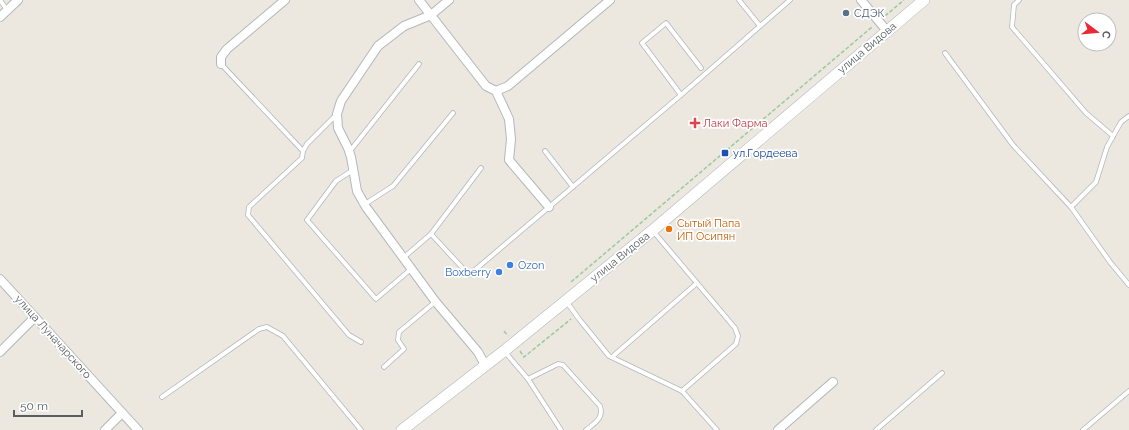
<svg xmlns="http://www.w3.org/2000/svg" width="1129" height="430" font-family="Raleway,sans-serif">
<rect width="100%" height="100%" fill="#ece8e0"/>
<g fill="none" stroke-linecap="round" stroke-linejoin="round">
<defs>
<g id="lane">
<polyline points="0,0 7,10"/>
<polyline points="739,0 760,26"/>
<polyline points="1019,0 1014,5 1012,27 1086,113 1113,136"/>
<polyline points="945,53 1013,145 1071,207 1110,262 1129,285"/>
<polyline points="221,64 303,151 302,158 249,207 248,215 349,335 361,342"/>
<polyline points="681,95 642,43 666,23 701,68"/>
<polyline points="303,151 307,144 336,115"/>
<polyline points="350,151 419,64"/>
<polyline points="545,151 573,187"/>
<polyline points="353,170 336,181 307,220 376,299 411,269"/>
<polyline points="365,204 393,186 453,113"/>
<polyline points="1071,207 1096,182 1107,147 1121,122 1129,116"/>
<polyline points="653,231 735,328 738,336 736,344 682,391"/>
<polyline points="431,234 481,168"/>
<polyline points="403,258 431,234 469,275 681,95 790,0"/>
<polyline points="566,301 579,319 609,356 682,391 717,430"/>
<polyline points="505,352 528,379 561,430"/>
<polyline points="612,357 697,283"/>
<polyline points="384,367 404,349 398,340 399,332 435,302"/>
<path d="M528,379L558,364L563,365L600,406C604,418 595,423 586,430"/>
<polyline points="162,397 259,329 267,327 283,336 361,430"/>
<polyline points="876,430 942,373"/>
<polyline points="1083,430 1129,391"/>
</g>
<g id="street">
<polyline points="419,0 486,86 496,91 509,119 511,139 509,160 549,207"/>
<polyline points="449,0 431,15 404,26 378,46 341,101 337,114 338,128 348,148 351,157 357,191 366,207 435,301 478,352 485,365"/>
<polyline points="861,0 887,31"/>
<polyline points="0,17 18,0"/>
<polyline points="221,64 221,57 227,49 285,0"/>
<polyline points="496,91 508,86 610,0"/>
<polyline points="0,279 138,430"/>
<polyline points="0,352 35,317"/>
<polyline points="105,430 122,413"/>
<polyline points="778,430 833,382"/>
</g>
<polyline id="secondary" points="402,430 504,351 653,230 924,0"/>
</defs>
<use href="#lane" stroke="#b3b7bb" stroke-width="5.5"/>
<use href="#street" stroke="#b3b7bb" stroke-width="10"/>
<use href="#secondary" stroke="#b2b7bb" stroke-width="12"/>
<g stroke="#98ca9f" stroke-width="1.5" stroke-dasharray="4 2" stroke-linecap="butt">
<polyline points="885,16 904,0"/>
<polyline points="571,282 872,27"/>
<polyline points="504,331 508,336"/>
<polyline points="520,351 524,357 571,319"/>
</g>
<use href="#lane" stroke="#fff" stroke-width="4"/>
<use href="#street" stroke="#fff" stroke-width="8"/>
<use href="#secondary" stroke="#fff" stroke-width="11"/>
</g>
<circle fill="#5c6f8a" stroke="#fff" stroke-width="1.5" cx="846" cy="13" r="4"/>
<path fill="#e0444e" stroke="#fff" stroke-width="1.5" d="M693 117h4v4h4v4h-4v4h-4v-4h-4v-4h4z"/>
<rect fill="#1a4fb4" stroke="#fff" stroke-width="1.5" x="721" y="149" width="8" height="8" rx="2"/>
<circle fill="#e8710a" stroke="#fff" stroke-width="1.5" cx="669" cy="229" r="4"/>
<g fill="#3f7fe0" stroke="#fff" stroke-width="1.5">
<circle cx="510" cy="265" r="4"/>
<circle cx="499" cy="272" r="4"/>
</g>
<g text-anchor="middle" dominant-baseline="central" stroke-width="3.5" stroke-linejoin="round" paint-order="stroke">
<g font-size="11" fill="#4e5e75" stroke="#fff" text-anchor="start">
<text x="854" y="13">СДЭК</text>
</g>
<g font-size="11" fill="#595e61" stroke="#fff">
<text transform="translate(867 48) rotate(-40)">улица Видова</text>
<text transform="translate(620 257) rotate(-39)">улица Видова</text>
<text transform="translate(53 337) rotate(48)">улица Луначарского</text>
</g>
<g font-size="11" fill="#be3a42" stroke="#fff" text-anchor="start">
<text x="703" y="123">Лаки Фарма</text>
</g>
<g font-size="11" fill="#164399" stroke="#fff" text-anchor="start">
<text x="733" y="153">ул.Гордеева</text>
</g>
<g font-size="11" fill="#c56008" stroke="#fff" text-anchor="start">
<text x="677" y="223">Сытый Папа<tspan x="677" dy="13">ИП Осипян</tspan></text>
</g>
<g font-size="11" fill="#366cbe" stroke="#fff" text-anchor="start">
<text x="518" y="265">Ozon</text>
<text x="491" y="272" text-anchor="end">Boxberry</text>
</g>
</g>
<g transform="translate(1097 32) rotate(106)"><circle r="19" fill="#ffffff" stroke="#bdbfc0"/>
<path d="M0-3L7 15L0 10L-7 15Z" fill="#e92a36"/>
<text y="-6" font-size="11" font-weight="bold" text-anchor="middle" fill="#595e61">С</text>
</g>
<path d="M14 410v6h68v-6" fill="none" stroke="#595e61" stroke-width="2"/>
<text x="20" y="410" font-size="12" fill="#595e61" stroke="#ffffff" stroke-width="3" paint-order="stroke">50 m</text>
</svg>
